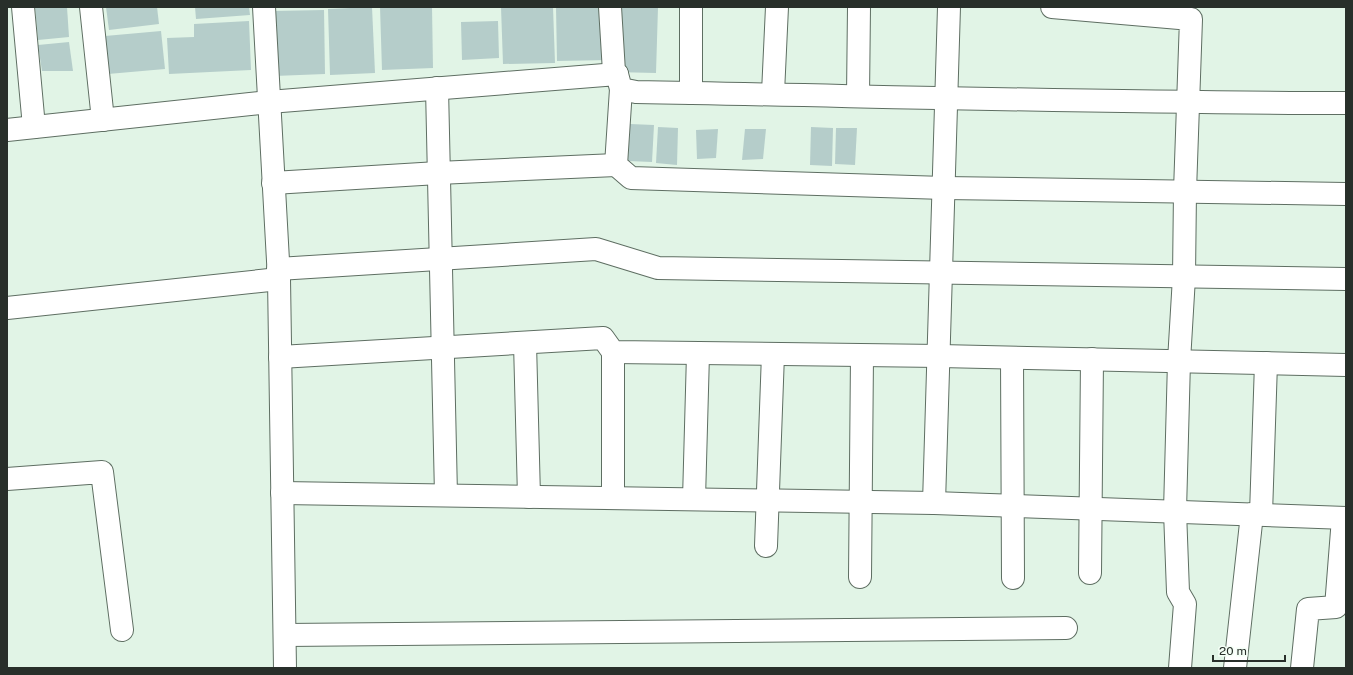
<svg xmlns="http://www.w3.org/2000/svg" width="1353" height="675" font-family="'Public Sans',sans-serif">
<rect width="100%" height="100%" fill="#e1f4e6"/>
<g fill="#b5cdca">
<polygon points="35,7 67,7 69,37 38,40"/>
<polygon points="106,7 157,7 159,24 109,30"/>
<polygon points="195,7 249,7 250,15 196,19"/>
<polygon points="372,7 375,73 330,75 328,9"/>
<polygon points="380,7 432,7 433,68 382,70"/>
<polygon points="501,7 553,7 555,63 503,64"/>
<polygon points="556,7 607,7 609,60 557,61"/>
<polygon points="615,7 658,7 656,73 614,72"/>
<polygon points="324,10 325,74 274,76 272,11"/>
<polygon points="249,21 251,70 169,74 167,38 194,37 194,24"/>
<polygon points="498,21 499,58 462,60 461,22"/>
<polygon points="161,31 165,69 108,74 105,36"/>
<polygon points="69,42 73,71 42,71 38,45"/>
<polygon points="630,124 654,125 652,162 628,161"/>
<polygon points="658,127 678,128 677,165 656,163"/>
<polygon points="811,127 833,128 832,166 810,165"/>
<polygon points="836,128 857,128 855,165 835,164"/>
<polygon points="718,129 716,158 697,159 696,130"/>
<polygon points="745,129 766,129 763,159 742,160"/>
</g>
<g fill="none" stroke-linecap="round" stroke-linejoin="round">
<defs>
<g id="minor">
<polyline points="23,7 34,127"/>
<polyline points="91,7 103,120"/>
<polyline points="264,7 279,279 285,668"/>
<polyline points="610,7 614,72 617,74"/>
<polyline points="691,7 691,93"/>
<polyline points="1052,7 1191,19 1185,191 1184,277 1179,361 1175,511 1178,592 1185,604 1180,668"/>
<polyline points="437,88 446,495"/>
<polyline points="621,89 616,165 631,178 944,188 1346,194"/>
<polyline points="773,93 777,7"/>
<polyline points="858,96 859,7"/>
<path d="M7,130L269,102L617,74L621,89L636,92C873,96 1109,103 1346,103"/>
<polyline points="273,183 438,173 616,165"/>
<polyline points="278,269 596,249 658,268 1346,279"/>
<polyline points="7,308 279,279"/>
<polyline points="525,343 529,497"/>
<polyline points="613,352 613,498"/>
<polyline points="280,357 603,338 613,352 940,356 1346,365"/>
<polyline points="1012,358 1013,578"/>
<polyline points="7,479 102,472 122,630"/>
<polyline points="282,493 934,503 1346,518"/>
<polyline points="694,499 698,354"/>
<polyline points="934,503 949,7"/>
<polyline points="1261,514 1266,363"/>
<polyline points="766,546 773,354"/>
<polyline points="1090,573 1092,359"/>
<polyline points="860,577 862,356"/>
<polyline points="285,635 1066,628"/>
<polyline points="1235,668 1252,514"/>
<polyline points="1302,668 1308,609 1336,607 1343,518"/>
</g>
</defs>
<use href="#minor" stroke="#5e6e62" stroke-width="24"/>
<use href="#minor" stroke="#fff" stroke-width="22"/>
</g>
<rect width="1353" height="675" fill="none" stroke="#282f2a" stroke-width="16"/>
<path d="M1213 655v6h72v-6" fill="none" stroke="#282f2a" stroke-width="2"/>
<text x="1219" y="655" font-size="12" fill="#282f2a" stroke="#f4fff6" stroke-width="3" paint-order="stroke">20 m</text>
</svg>
